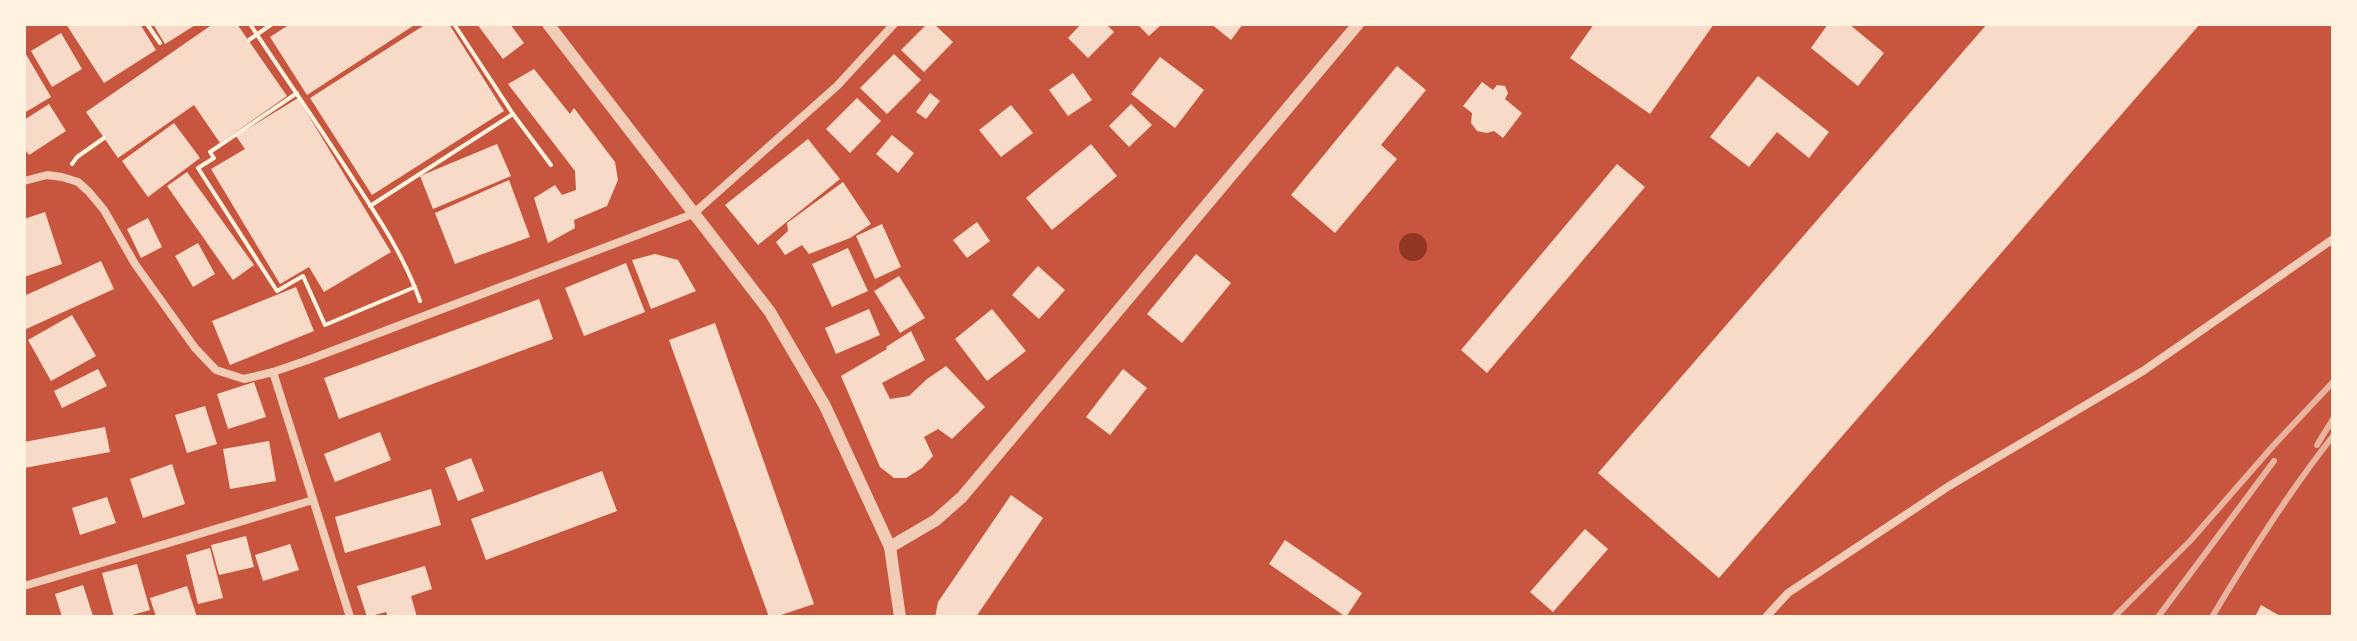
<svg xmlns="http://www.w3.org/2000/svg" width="2357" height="641" font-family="'Fira Sans Condensed',sans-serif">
<rect width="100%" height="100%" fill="#c8553d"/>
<circle fill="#8f3625" cx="1413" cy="247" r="14"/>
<g fill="#f7dbc8">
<polygon points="66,24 140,24 156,50 104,83"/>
<polygon points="153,24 197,24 165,44"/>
<polygon points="213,24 237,24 287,96 220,143 194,105 118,158 86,112"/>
<polygon points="290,24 416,24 307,95 270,37"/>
<polygon points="426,24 449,24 504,111 372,195 310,98"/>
<polygon points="477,24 510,24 524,43 503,59"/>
<polygon points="927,24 934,24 953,42 924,72 901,50"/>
<polygon points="1081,24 1106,24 1114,32 1088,58 1068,38"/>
<polygon points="1137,24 1162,24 1149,36"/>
<polygon points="1211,24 1243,24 1231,40"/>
<polygon points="1594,24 1714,24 1650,114 1570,58"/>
<polygon points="1828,24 1849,24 1884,53 1858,86 1811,48"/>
<polygon points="1987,24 2200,24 1719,578 1598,473"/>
<polygon points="61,33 82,69 52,87 31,51"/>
<polygon points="24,51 51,97 24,113"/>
<polygon points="894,54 921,80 887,114 860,88"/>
<polygon points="1160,57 1204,90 1175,128 1131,94"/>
<polygon points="1397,66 1426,90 1381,145 1397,159 1335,233 1291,195"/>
<polygon points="534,69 570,114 574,108 615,162 618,180 607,206 574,220 575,228 548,243 534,198 555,185 562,195 576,190 575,171 508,84"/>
<polygon points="1073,73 1092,100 1068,116 1049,90"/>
<polygon points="1758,76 1829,132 1809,158 1777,132 1749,167 1710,137"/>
<polygon points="1482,82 1493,90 1497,85 1505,86 1508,93 1505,99 1522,113 1503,138 1494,131 1487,133 1477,131 1471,123 1472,113 1463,106"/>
<polygon points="930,93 940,101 926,119 916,112"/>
<polygon points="298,98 391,252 324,292 309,267 280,284 211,169 245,149 236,136"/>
<polygon points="857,98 881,121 850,153 826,129"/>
<polygon points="49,104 66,131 29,155 24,148 24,120"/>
<polygon points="1131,104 1152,125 1129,147 1109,126"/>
<polygon points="1011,105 1033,133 1001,157 979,130"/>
<polygon points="174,123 200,158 148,197 122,161"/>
<polygon points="892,135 914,153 898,173 876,154"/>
<polygon points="808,139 840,179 758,245 725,205"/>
<polygon points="497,144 511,176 433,209 420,176"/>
<polygon points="1091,144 1117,176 1052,230 1026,198"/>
<polygon points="1617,164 1645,187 1487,373 1461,350"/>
<polygon points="187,172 254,265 233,280 167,186"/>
<polygon points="509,180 530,237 455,264 435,213"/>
<polygon points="843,182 871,224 850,238 809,254 802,245 785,255 776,242 788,231 787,223"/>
<polygon points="45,212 62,264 24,277 24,219"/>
<polygon points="148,218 162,247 141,258 127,229"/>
<polygon points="977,222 990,241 967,258 953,240"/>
<polygon points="882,224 901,267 875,279 856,236"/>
<polygon points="198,243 215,274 193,287 175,256"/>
<polygon points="848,248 868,291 832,307 812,264"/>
<polygon points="655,254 678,260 696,291 651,309 632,260"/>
<polygon points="1196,254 1231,283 1182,343 1147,314"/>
<polygon points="101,261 114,289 24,330 24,296"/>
<polygon points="626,263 645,312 584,336 565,288"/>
<polygon points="1038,266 1065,290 1039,319 1012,295"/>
<polygon points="899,276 925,318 900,333 874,291"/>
<polygon points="296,287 314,331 230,365 212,321"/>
<polygon points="539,299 553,339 339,419 324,378"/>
<polygon points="869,309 880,335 836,354 825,328"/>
<polygon points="992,309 1026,351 987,381 955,339"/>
<polygon points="72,315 96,356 51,381 28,340"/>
<polygon points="715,323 814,604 775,617 769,617 669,340"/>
<polygon points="911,331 925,360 882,383 890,399 909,396 927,379 946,366 985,407 952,439 938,429 924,437 933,456 922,468 906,478 894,478 880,467 841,376 887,349 886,347"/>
<polygon points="98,369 107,386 62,408 54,391"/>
<polygon points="1123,369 1147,388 1110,435 1086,417"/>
<polygon points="254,382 266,417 228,429 217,394"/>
<polygon points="205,406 217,444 187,453 175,415"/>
<polygon points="105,427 110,452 24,468 24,442"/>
<polygon points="380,432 391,460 335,482 324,454"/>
<polygon points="269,441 276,481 230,489 223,449"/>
<polygon points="471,458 484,491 458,501 445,468"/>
<polygon points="172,464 185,504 143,518 130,479"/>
<polygon points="602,471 617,511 486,560 471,519"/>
<polygon points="431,489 441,525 345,553 335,517"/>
<polygon points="1011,495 1043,518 976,617 935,617 938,602"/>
<polygon points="107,497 116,523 80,535 72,508"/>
<polygon points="1585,529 1608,549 1553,612 1530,592"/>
<polygon points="246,536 254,567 219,575 211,545"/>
<polygon points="1285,540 1362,593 1346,617 1269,564"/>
<polygon points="290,544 299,570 263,581 255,555"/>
<polygon points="210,548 223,598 198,604 186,555"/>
<polygon points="137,564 150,610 125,617 114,617 102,573"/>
<polygon points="425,566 432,589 411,596 417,617 388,617 386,612 367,617 357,586"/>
<polygon points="83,585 93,616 62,617 55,594"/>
<polygon points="187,586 197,617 156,617 150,598"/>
<polygon points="2261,605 2282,617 2255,617"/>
</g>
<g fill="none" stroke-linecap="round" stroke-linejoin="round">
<g stroke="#fff3e0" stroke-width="4">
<polyline points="147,24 160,43"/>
<path d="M250,24C285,77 321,129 355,182C380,220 405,258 420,301"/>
<polyline points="454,24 513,114 551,165"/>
<polyline points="249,40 272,24"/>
<polyline points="297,93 210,152 214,158 198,168 277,291 303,276 325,325 415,287"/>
<polyline points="72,164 77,157 104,138"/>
<polyline points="370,206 513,114"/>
</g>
<g stroke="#f1ccb7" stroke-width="8">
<polyline points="24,181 47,175 62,177 78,182 89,192 104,210 135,264 195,348 216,370 244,379 273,372 308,360 693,214 837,86 894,24"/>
<polyline points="273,372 350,617"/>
<polyline points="24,586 313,500"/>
<polyline points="1766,617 1788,593 1949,486 2143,371 2333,239"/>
</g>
<g stroke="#f1ccb7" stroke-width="12">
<polyline points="548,24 770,312 825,406 890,547 900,617"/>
<polyline points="890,547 936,520 962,497 1358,24"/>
</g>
<g stroke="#e9b49f" stroke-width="6">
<polyline points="2317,445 2333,419"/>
<polyline points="2114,617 2190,541 2273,446 2333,382"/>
<polyline points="2158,617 2274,461"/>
<path d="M2212,617C2249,555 2288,493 2333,436"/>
</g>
</g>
<rect width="2357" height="641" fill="none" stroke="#fff3e0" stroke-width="52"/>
</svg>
